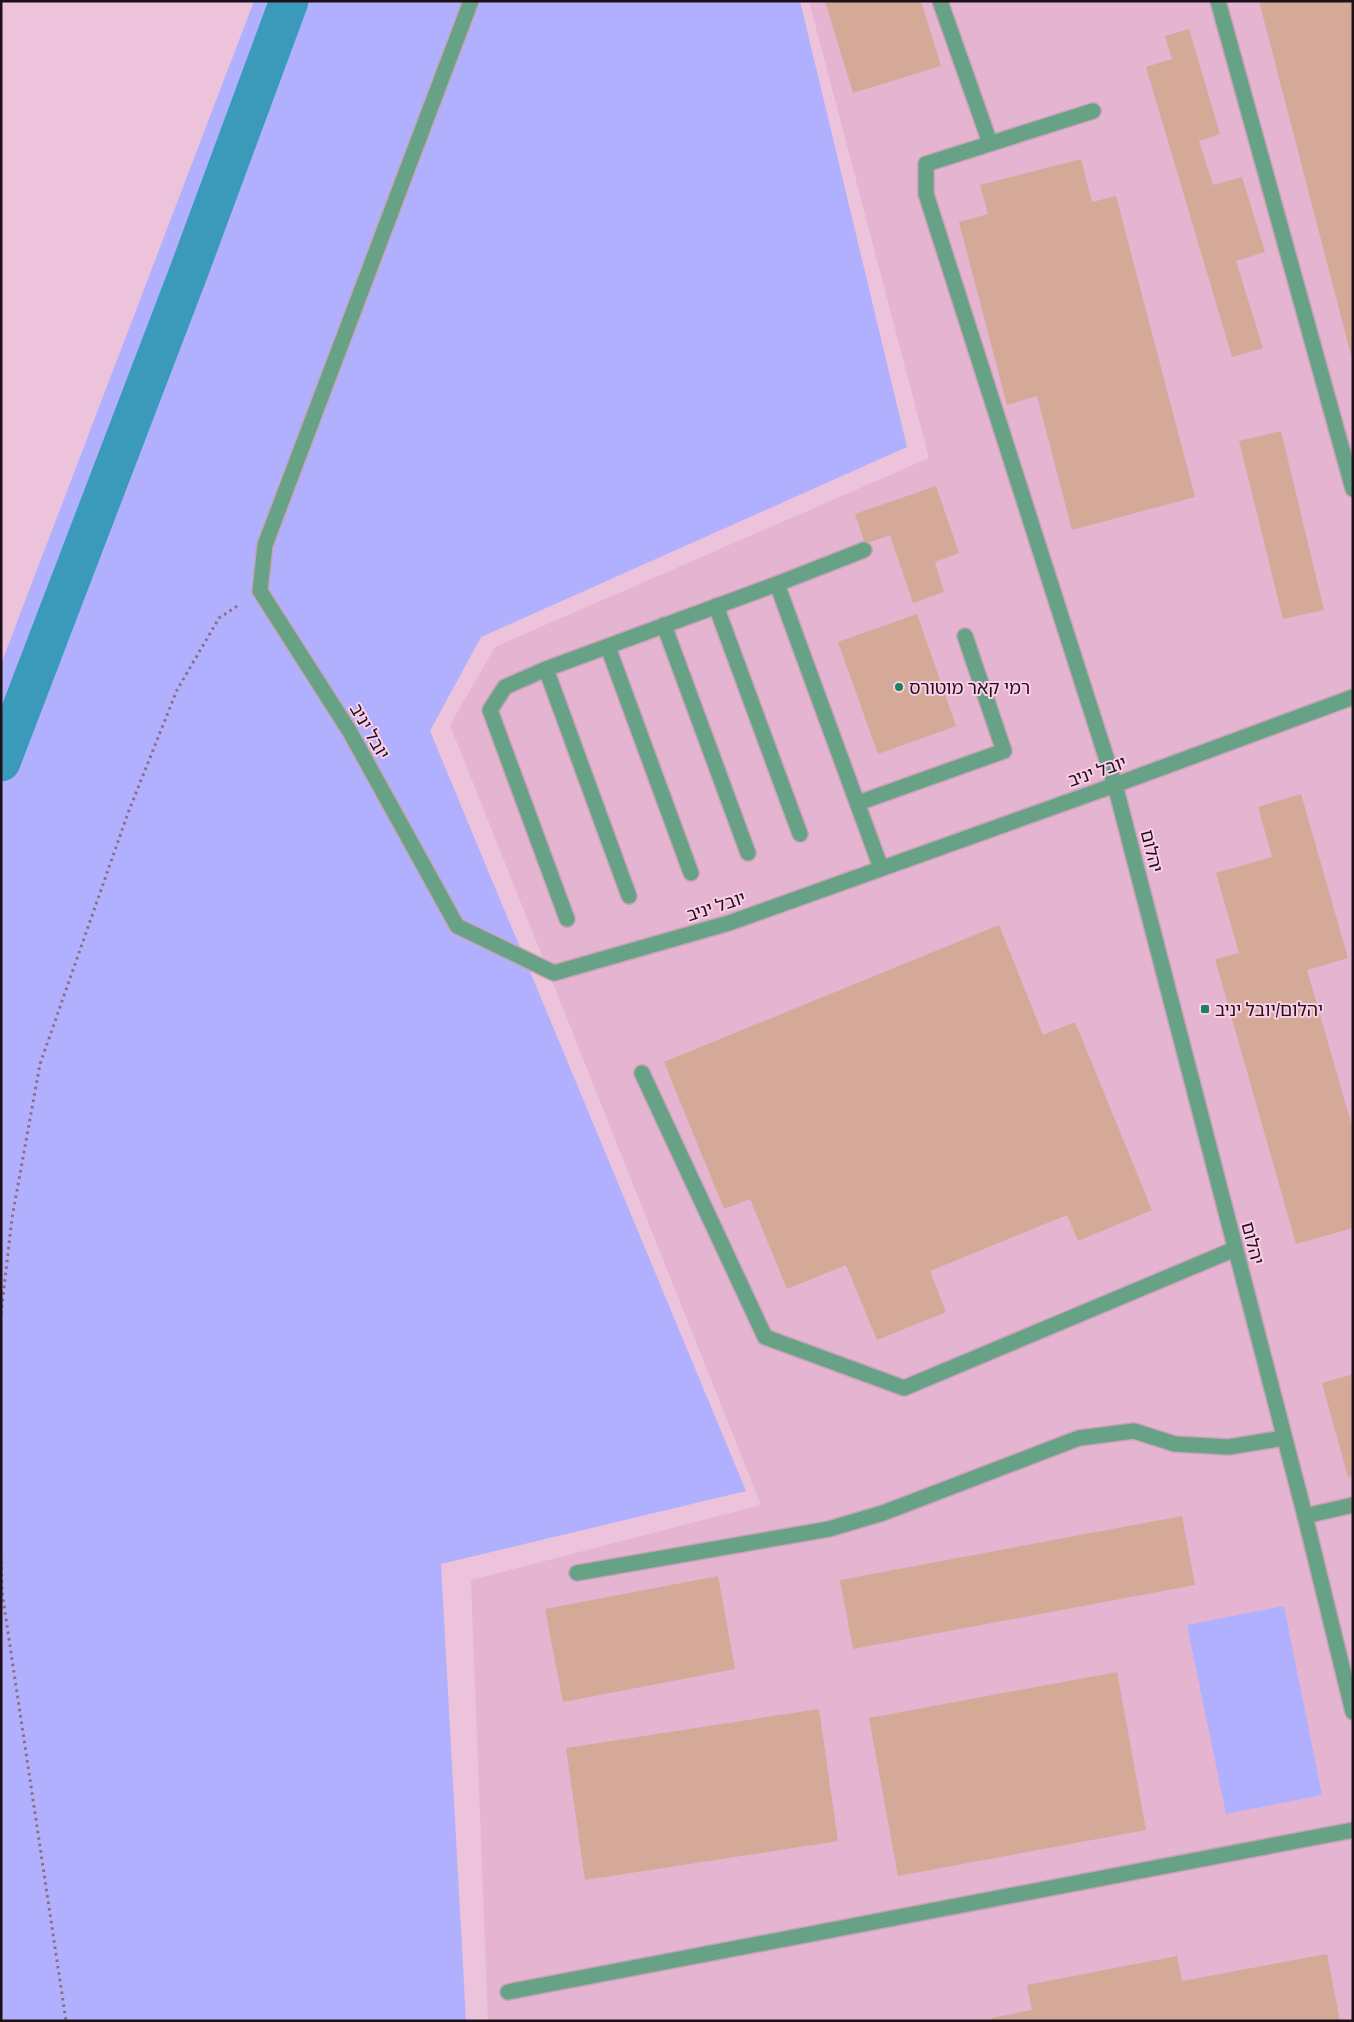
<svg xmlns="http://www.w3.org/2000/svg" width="1354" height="2022" font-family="'Archivo Narrow','Noto Sans Hebrew',sans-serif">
<rect width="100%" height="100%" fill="#ecc3da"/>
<polygon fill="#e5b4d0" points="809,1 1353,1 1353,2021 488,2021 471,1580 761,1505 450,725 495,647 929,458"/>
<g fill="#b0b0ff">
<polygon points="254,1 800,1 907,447 481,637 430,731 746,1491 441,1564 466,2021 1,2021 1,664"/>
<polygon points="1284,1606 1322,1795 1226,1814 1187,1625"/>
</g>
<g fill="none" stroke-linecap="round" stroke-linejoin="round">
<polyline stroke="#3b9ab9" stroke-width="39" points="1,762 189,271 289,1"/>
</g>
<g fill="#d4a997">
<polygon points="825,1 921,1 941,66 853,93"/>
<polygon points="1259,1 1353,1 1353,359 1352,359"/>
<polygon points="1189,29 1220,134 1199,141 1213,185 1242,177 1265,252 1236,261 1263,348 1232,357 1146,67 1172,59 1165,36"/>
<polygon points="1081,159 1092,202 1116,196 1195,497 1072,530 1037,396 1007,405 959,222 988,214 980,185"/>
<polygon points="1281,431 1324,610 1283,619 1239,441"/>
<polygon points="936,486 959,553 935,562 944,592 913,603 890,535 865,544 855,514"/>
<polygon points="917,614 956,726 878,754 838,642"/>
<polygon points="1301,794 1348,958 1307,970 1353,1129 1353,1228 1296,1244 1215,959 1239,953 1216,873 1272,857 1258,807"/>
<polygon points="999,925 1043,1035 1075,1022 1152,1210 1078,1241 1067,1215 930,1271 946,1312 877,1340 846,1265 787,1289 750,1199 724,1209 664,1062"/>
<polygon points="1353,1374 1353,1476 1348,1477 1322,1383"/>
<polygon points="1182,1516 1195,1585 853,1649 840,1580"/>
<polygon points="718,1576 735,1669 563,1702 545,1609"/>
<polygon points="1117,1672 1146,1830 898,1876 869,1718"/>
<polygon points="819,1709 838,1841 585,1880 566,1748"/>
<polygon points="1327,1954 1340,2021 992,2021 991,2018 1032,2010 1027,1985 1177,1956 1182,1981"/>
</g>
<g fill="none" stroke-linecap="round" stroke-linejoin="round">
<defs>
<g id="minor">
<polyline points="471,1 265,545 260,591 350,732 457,926 554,973 729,923 1115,785 1353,697"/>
<polyline points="940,1 990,143"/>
<polyline points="1218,1 1353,489"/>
<polyline points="1093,111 926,164 926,194 1115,785 1305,1516 1353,1712"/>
<polyline points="777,584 881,868"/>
<polyline points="716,606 800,834"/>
<polyline points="664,625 748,853"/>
<polyline points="608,647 691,873"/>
<polyline points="546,669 629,896"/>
<polyline points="858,803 1004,751 965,636"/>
<polyline points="567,919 490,710 505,687 546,669 777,584 864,550"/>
<polyline points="642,1073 765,1337 904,1388 1235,1249"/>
<polyline points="1305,1516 1353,1505"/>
<polyline points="577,1573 829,1529 883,1513 1079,1438 1134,1431 1175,1444 1229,1447 1284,1438"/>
<polyline points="508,1992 1353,1830"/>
</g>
</defs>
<use href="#minor" stroke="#c7a3b7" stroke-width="18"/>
<g stroke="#8c6f7f" stroke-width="3" stroke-dasharray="2.5 4" stroke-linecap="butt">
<polyline points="1,1314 12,1218 40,1064 128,813 177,690 219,618 239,605"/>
<polyline points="1,1554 2,1592 66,2021"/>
</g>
<use href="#minor" stroke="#67a287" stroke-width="15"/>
</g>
<g fill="#19825e" stroke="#facfe7" stroke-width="2">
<circle cx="899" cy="687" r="5"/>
<rect x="1200" y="1004" width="10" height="10" rx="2.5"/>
</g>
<g text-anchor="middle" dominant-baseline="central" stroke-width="4" stroke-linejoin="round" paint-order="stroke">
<g font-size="18" fill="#1e1018" stroke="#facfe7" text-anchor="start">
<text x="909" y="687">רמי קאר מוטורס</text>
<text x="1215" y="1009">יהלום/יובל יניב</text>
</g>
<g font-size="18" fill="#1e1018" stroke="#facfe7">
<text transform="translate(370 731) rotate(60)">יובל יניב</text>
<text transform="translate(1097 771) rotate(-19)">יובל יניב</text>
<text transform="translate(1152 851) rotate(76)">יהלום</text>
<text transform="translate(716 906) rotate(-18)">יובל יניב</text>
<text transform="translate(1253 1243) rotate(75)">יהלום</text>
</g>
</g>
<rect width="1354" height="2022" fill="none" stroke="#1e1018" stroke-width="5"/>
</svg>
